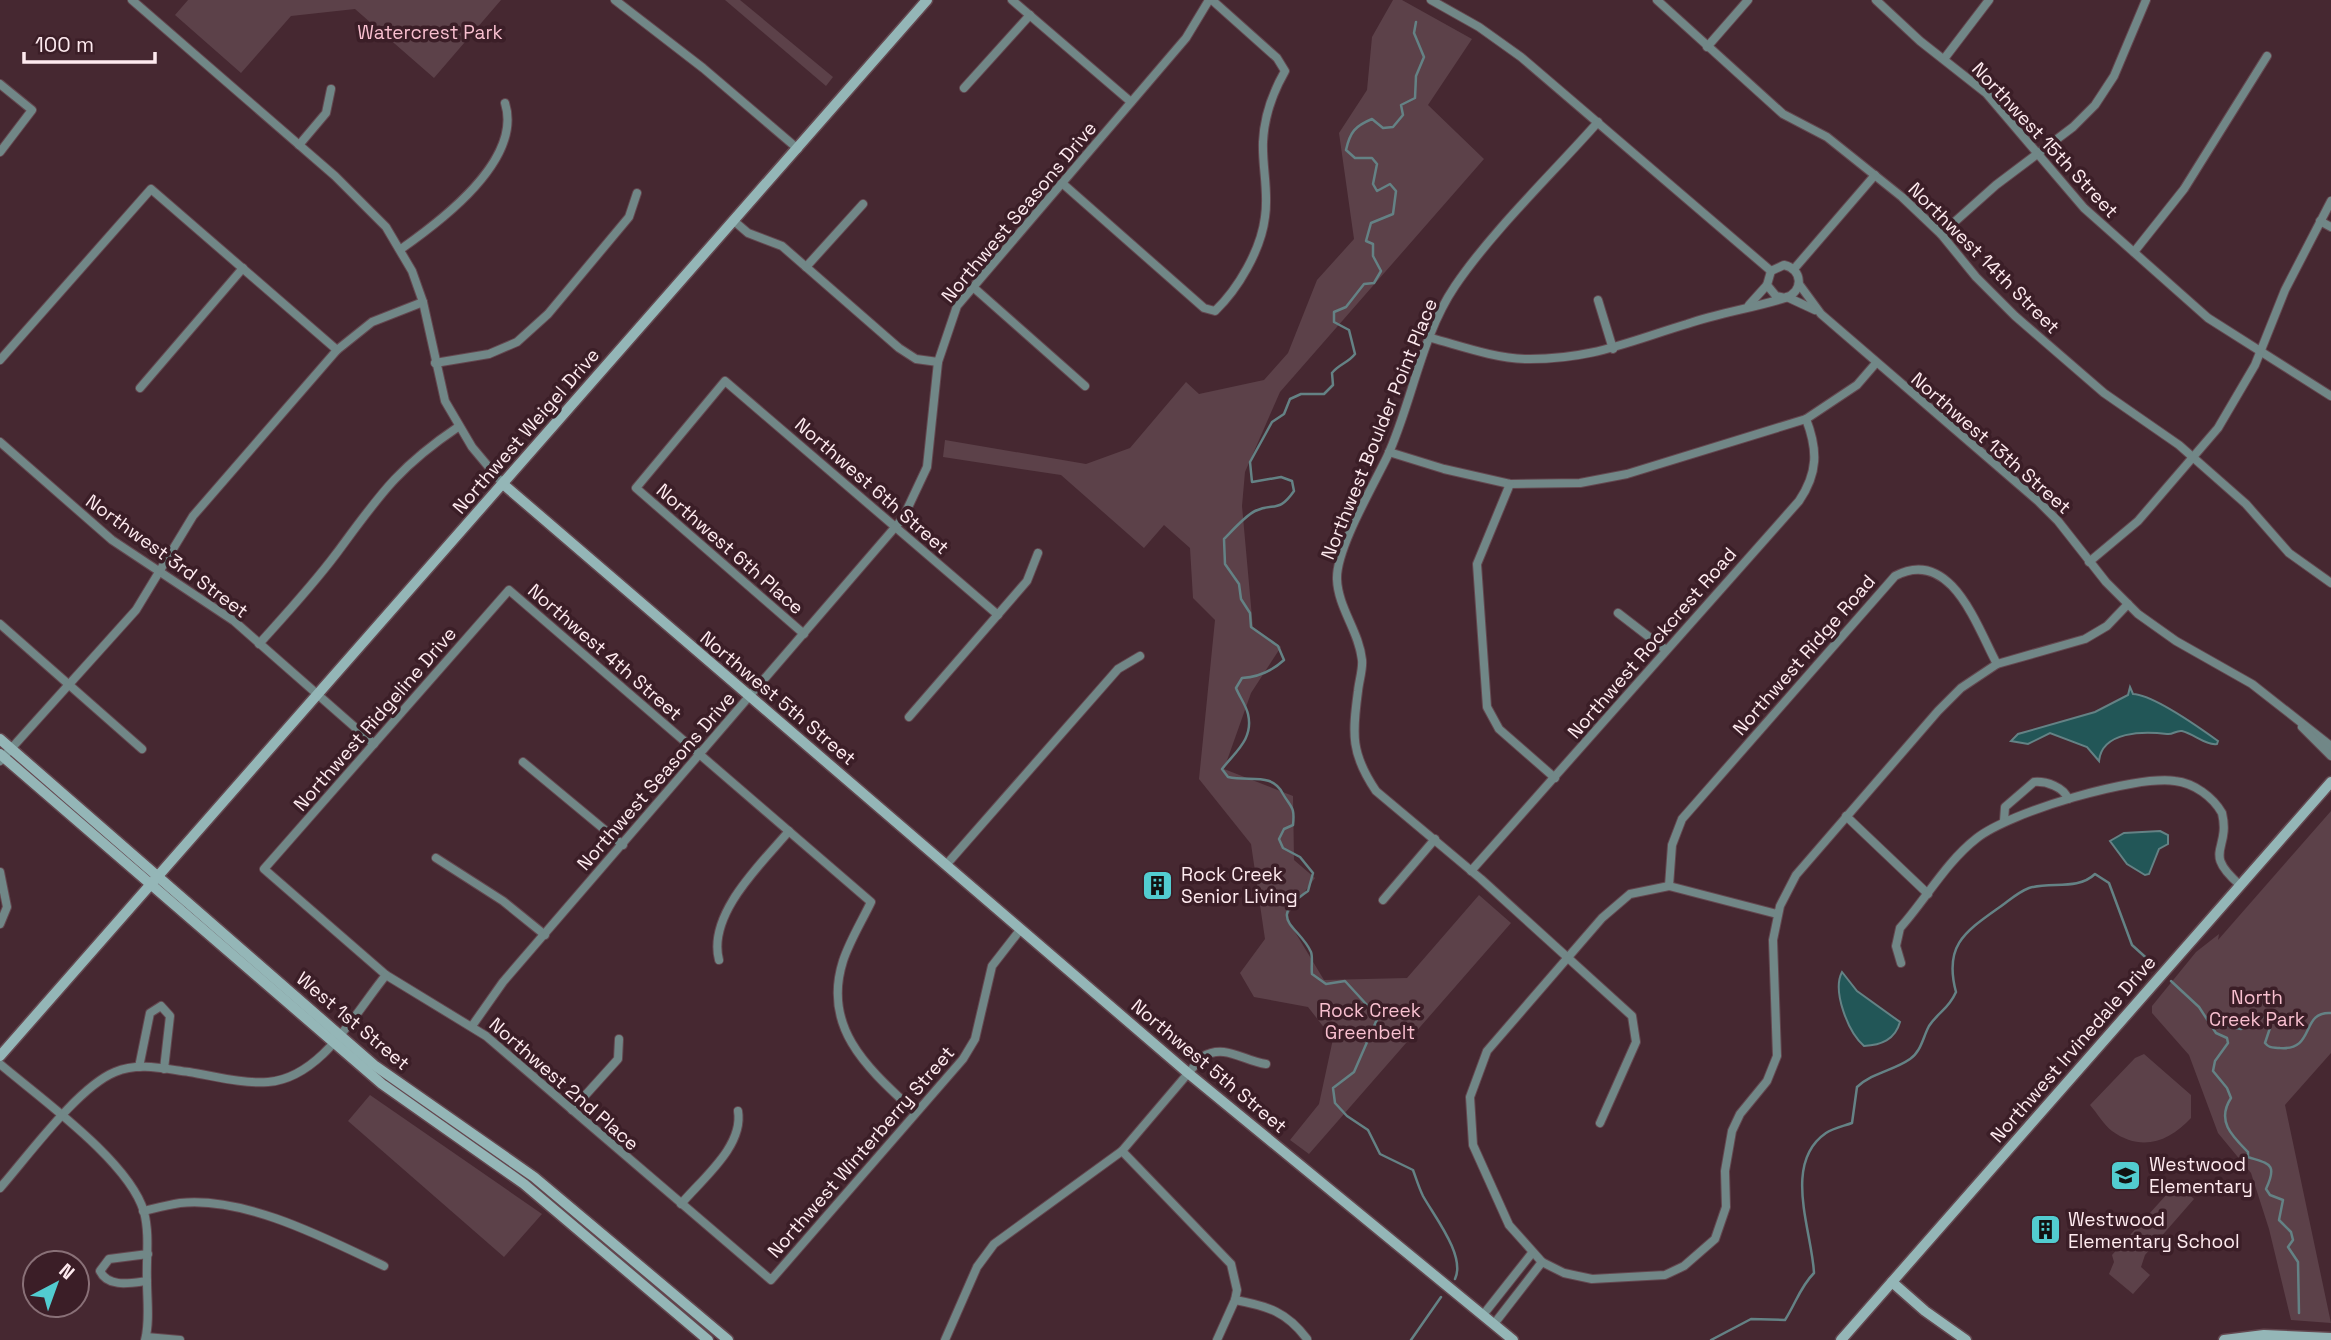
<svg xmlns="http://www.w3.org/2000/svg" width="2331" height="1340" font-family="'Space Grotesk',sans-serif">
<rect width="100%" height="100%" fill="#462831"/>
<g fill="#5c4149">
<polygon points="188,0 501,0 434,78 355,9 291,16 241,73 175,15"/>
<polygon points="725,0 740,0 833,77 826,86"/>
<polygon points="1393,0 1402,0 1472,39 1428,105 1484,159 1280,392 1245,472 1242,506 1253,628 1281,647 1251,693 1224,769 1293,796 1294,860 1315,878 1286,917 1324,980 1407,978 1479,895 1511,923 1309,1154 1290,1140 1319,1104 1333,1039 1308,1007 1254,997 1240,973 1265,939 1251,844 1199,779 1215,620 1193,598 1190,548 1164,525 1144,548 1061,475 943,457 945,440 1086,464 1130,448 1186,382 1199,394 1264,380 1288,353 1317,280 1354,239 1339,133 1367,90 1372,37"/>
<polygon points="2331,811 2331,1053 2285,1105 2331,1323 2291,1320 2269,1229 2251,1173 2218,1133 2189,1055 2152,1013 2152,1006 2196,952 2219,934 2218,940"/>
<path d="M2144,1054L2191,1095V1118C2169,1142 2141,1152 2112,1131C2104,1125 2097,1113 2090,1105L2135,1058Z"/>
<polygon points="370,1095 542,1214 504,1257 348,1121"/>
<polygon points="2177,1183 2194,1199 2145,1255 2141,1267 2150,1275 2133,1294 2109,1274 2114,1262 2112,1255"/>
</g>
<g fill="#225657" stroke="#648285" stroke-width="2">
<path d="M2130,687L2133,694C2154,695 2200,728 2218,741L2217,744C2207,746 2194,734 2182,731C2176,730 2173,735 2167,734C2144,731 2102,731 2099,761L2087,747L2050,733L2028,744L2011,741L2018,734L2095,712L2128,695Z"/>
<polygon points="2160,831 2168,835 2168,844 2159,849 2149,874 2145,875 2127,864 2110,841 2124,833"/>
<path d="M1842,972L1857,991L1900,1022C1895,1040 1881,1045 1864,1046C1848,1032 1832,991 1842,972Z"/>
</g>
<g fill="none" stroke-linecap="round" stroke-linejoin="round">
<g stroke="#648285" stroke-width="2.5">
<path d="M1416,22L1414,33L1424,57L1416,76L1415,98L1401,105L1403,115L1393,127L1383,128L1372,119C1355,126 1350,132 1346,150L1355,158H1372L1377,164L1373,184L1377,191L1390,184L1396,191L1393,214L1371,223L1366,241L1373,244V256L1381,271L1374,283L1364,284L1346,307L1334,312V322L1349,330L1355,354C1348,363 1339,364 1332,373L1333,385L1324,394H1301L1290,399L1284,414L1272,422L1250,462L1252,482L1281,477L1292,481L1294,491C1278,514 1274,502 1255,511C1245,516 1232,531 1224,539L1225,564L1239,584L1241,599L1250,613L1251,627L1278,646L1284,660C1272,671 1257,677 1242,678L1236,688C1239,696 1246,705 1248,714C1254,739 1235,752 1222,769L1228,777C1250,782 1272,772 1283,794C1291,808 1295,806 1293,825L1284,829L1279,839L1283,848L1300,857L1313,873L1308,891C1265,920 1299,925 1311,952C1313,957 1311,967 1312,974L1326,984L1345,981L1378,1017L1354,1072L1333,1088L1335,1103L1347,1116L1368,1130L1380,1154L1413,1170C1416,1178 1419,1188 1423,1196C1434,1216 1466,1256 1455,1279"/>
<path d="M2171,981L2199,1007L2216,1033L2227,1038L2228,1043L2215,1061L2213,1071L2227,1088L2231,1098C2216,1121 2232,1136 2248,1152V1157C2269,1164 2278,1163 2266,1189L2270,1195L2283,1200L2279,1220L2291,1232L2293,1240L2288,1247L2298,1262L2299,1313"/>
<path d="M2213,1023L2241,1029L2258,1016L2267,1018L2270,1028L2265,1043C2270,1049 2273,1047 2280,1048C2316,1051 2300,1011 2331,1013"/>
<polyline points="1411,1340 1441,1297"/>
<path d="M1711,1340L1751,1319L1785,1320C1796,1303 1800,1287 1814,1273C1812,1231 1782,1163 1826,1133C1833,1128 1844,1126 1852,1123L1857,1087C1873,1072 1893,1071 1910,1059C1921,1052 1923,1037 1929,1026C1939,1011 1948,1010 1956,992C1944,947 1963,933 1997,909C2008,902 2016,893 2029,888C2051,881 2077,891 2095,874L2109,883L2132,945L2153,964"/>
</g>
<defs>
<g id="street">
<polyline points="132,0 335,176 386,227 412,271 423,302 445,401 472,447 503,484"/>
<polyline points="615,0 703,68 798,149"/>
<polyline points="1012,0 1131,102"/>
<polyline points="1431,0 1479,27 1521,57 1771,271"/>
<polyline points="1657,0 1783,114 1827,137 1902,197 1941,234 1976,277 2015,316 2104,393 2179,445 2246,504 2289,553 2331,583"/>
<polyline points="1876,0 1920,41 1986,93 2084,208 2208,318 2331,396"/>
<polyline points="1707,47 1748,0"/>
<polyline points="1944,59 1989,0"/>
<polyline points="0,84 32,110 0,152"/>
<polyline points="964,88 1030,15"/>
<path d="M1598,122C1553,173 1493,230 1455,286C1421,336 1412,403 1387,457C1373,486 1336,549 1337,579C1338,608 1359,631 1362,660C1363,669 1359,681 1358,691C1352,735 1351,754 1376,791L1481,879L1632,1016L1636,1042L1600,1123"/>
<polyline points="299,145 326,113 331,89"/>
<path d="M1062,183L1204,308L1215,311C1238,289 1261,250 1265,217C1269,192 1262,167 1263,142C1264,117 1273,92 1285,71L1277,58L1212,0"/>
<polyline points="734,221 748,233 782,246 899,348 916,359 938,362"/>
<polyline points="2320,221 2331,227"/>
<polyline points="1941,234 1996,185 2073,127 2095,105 2114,76 2146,0"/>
<path d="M401,249C441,221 523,160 505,103"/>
<polyline points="2134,252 2184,189 2267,56"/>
<polyline points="806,267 863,204"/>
<polyline points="1794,269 1875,175"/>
<polyline points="1799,284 1821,314 2038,501 2058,521 2106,582 2138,614 2176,641 2252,684 2331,746"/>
<polyline points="973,287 1085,386"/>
<polyline points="1787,297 1815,310"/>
<polyline points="1598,300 1613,349"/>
<polyline points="1749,305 1767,285"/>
<path d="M1431,338C1461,346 1494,358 1525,359C1590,360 1627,342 1687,324C1719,313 1753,308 1785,298C1804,292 1803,269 1784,265L1771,271L1767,285L1776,296L1785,298"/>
<polyline points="0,360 151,189 337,350"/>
<polyline points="435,363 489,354 517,342 548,314 629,217 637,193"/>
<polyline points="140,388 243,268"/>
<polyline points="0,442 112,540 234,621 374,744"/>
<polyline points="1389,452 1444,469 1510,484 1580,483 1627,474 1806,419 1857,385 1876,363"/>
<polyline points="1510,484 1477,564 1487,707 1499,729 1555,778"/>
<polyline points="2089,562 2138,521 2218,428 2255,365 2285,290 2331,201"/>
<polyline points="1618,613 1666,650"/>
<polyline points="0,624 142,749"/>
<polyline points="804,634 636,488 725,381 998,615"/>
<path d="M259,644C285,615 312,586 336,554C379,496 397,468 458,427"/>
<polyline points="909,717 1027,581 1038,553"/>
<polyline points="2302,727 2331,756"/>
<polyline points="0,761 136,610 193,516 337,350 372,322 423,302"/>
<polyline points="523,762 623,845"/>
<polyline points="1846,816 1928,894"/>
<path d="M2004,821L2005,807L2034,782C2046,781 2064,787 2068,799"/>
<polyline points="436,858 503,901 545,935"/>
<polyline points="946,865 1118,669 1140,656"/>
<path d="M1471,871L1799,501C1818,473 1818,450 1806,419"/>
<polyline points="0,872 7,907 0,924"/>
<path d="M1669,886L1672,845L1682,819L1895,576C1951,546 1977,627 1997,664"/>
<polyline points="1383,900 1435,839"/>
<polyline points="1777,914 1669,886 1630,894 1602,918 1487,1051 1470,1097 1473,1145 1509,1225 1542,1262 1564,1273 1592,1279 1665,1275 1684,1266 1715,1239 1726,1207 1725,1171 1732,1131 1740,1114 1767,1081 1777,1056 1773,940 1780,906 1796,875 1938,711 1961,688 1997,664 2085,639 2107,626 2128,604"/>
<path d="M719,960C707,914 762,863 789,831"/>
<path d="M1901,963L1896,946L1900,928C1926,899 1946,862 1977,838C2010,812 2134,775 2175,781C2194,783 2213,797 2222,813C2231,851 2201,851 2240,885"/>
<polyline points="472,1026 503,982 903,518 927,467 938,362 957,306 1186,38 1209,0"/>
<path d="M0,1064C40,1098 130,1162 144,1212C150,1235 146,1259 147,1281C147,1300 150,1322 145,1340"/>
<polyline points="139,1067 150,1013 161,1006 170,1016 164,1069"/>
<polyline points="572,1110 618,1059 619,1039"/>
<path d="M916,1113C871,1071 821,1030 843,961C850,940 862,921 871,902L509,590L264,869L386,975L486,1036L771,1280L963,1059L975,1039L992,966L1020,930"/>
<polyline points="1122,1151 1231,1264 1237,1290 1235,1300 1217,1340"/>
<path d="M0,1188C28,1156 78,1087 115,1072C139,1062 165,1069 189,1072C214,1076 242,1084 268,1082C321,1078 355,1013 386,975"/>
<path d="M681,1204C702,1179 744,1146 738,1111"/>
<path d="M143,1211C156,1208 168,1205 180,1203C245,1196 327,1239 384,1266"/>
<path d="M147,1281C131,1283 108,1288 100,1271L109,1259L148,1254"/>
<path d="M1235,1300C1268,1306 1287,1312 1307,1339"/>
<polyline points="1483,1315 1532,1253"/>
<polyline points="1494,1324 1542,1262"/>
<polyline points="146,1337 180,1340"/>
<path d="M945,1340L977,1267L994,1244L1122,1151L1202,1057C1225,1043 1243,1061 1266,1064"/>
</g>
<g id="secondary">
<polyline points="503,484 1188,1073 1513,1340"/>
<polyline points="0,739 374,1065 534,1177 728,1340"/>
<polyline points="0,754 382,1084 524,1184 708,1340"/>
<polyline points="0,1056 927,0"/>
<polyline points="1892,1282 1925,1311 1966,1340"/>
<polyline points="1841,1340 2331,782"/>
<polyline points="2224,1340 2264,1335 2331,1338"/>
</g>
</defs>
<use href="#street" stroke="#63474f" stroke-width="10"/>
<use href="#secondary" stroke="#63474f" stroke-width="13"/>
<use href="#street" stroke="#718787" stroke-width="8"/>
<use href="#secondary" stroke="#94b6b7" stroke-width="10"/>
</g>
<defs>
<symbol id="building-square" viewBox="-11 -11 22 22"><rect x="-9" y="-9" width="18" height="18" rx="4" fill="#52ccd0" stroke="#3b1e27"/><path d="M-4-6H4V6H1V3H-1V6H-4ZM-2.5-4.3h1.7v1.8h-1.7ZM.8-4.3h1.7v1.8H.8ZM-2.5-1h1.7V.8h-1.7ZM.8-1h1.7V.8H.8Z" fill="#111"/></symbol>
<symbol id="school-square" viewBox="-11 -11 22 22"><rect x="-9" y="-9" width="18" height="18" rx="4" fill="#52ccd0" stroke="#3b1e27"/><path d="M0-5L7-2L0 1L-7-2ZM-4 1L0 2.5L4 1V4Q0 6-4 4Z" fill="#111"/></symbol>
</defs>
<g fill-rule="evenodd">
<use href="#building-square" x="1140" y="868" width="35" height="35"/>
<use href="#school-square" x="2108" y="1158" width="35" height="35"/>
<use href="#building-square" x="2028" y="1212" width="35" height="35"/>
</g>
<g text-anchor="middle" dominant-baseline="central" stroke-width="7" stroke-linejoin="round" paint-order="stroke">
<g font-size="19" fill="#f8bfcf" stroke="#3b1e27">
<text x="430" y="32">Watercrest Park</text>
<text x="2257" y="997">North<tspan x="2257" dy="22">Creek Park</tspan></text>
<text x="1370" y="1010">Rock Creek<tspan x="1370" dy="22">Greenbelt</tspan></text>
</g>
<g font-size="19" fill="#feeaef" stroke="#3b1e27">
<text transform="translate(2045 140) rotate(47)">Northwest 15th Street</text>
<text transform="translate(1019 212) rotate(-50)">Northwest Seasons Drive</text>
<text transform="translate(1984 258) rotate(45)">Northwest 14th Street</text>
<text transform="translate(1379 429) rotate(-68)">Northwest Boulder Point Place</text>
<text transform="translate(526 431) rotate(-49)">Northwest Weigel Drive</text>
<text transform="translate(1991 443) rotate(41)">Northwest 13th Street</text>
<text transform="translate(872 486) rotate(41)">Northwest 6th Street</text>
<text transform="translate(730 549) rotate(41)">Northwest 6th Place</text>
<text transform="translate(167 556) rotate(36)">Northwest 3rd Street</text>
<text transform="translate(1652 643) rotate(-49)">Northwest Rockcrest Road</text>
<text transform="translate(605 652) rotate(41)">Northwest 4th Street</text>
<text transform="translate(1804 655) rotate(-49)">Northwest Ridge Road</text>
<text transform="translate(778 698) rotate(40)">Northwest 5th Street</text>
<text transform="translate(375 719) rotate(-49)">Northwest Ridgeline Drive</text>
<text transform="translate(656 781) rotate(-49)">Northwest Seasons Drive</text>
<text transform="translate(353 1021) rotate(40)">West 1st Street</text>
<text transform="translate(2073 1049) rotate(-49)">Northwest Irvinedale Drive</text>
<text transform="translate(1209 1066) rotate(40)">Northwest 5th Street</text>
<text transform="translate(564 1084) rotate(41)">Northwest 2nd Place</text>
<text transform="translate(861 1152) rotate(-49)">Northwest Winterberry Street</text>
</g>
<g font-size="19" fill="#feeaef" stroke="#3b1e27" text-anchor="start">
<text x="1181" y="874">Rock Creek<tspan x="1181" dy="22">Senior Living</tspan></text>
<text x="2149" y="1164">Westwood<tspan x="2149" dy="22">Elementary</tspan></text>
<text x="2068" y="1219">Westwood<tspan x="2068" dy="22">Elementary School</tspan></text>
</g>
</g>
<g transform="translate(56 1284) rotate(41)"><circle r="33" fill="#3b1e27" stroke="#897077" stroke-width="2"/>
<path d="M0-5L12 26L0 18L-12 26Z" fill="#52ccd0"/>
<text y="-10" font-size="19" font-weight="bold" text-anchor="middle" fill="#feeaef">N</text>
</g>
<path d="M24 52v10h131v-10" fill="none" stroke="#feeaef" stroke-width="3.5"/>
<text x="35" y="52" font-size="21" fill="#feeaef" stroke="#3b1e27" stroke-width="5" paint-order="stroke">100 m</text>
</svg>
